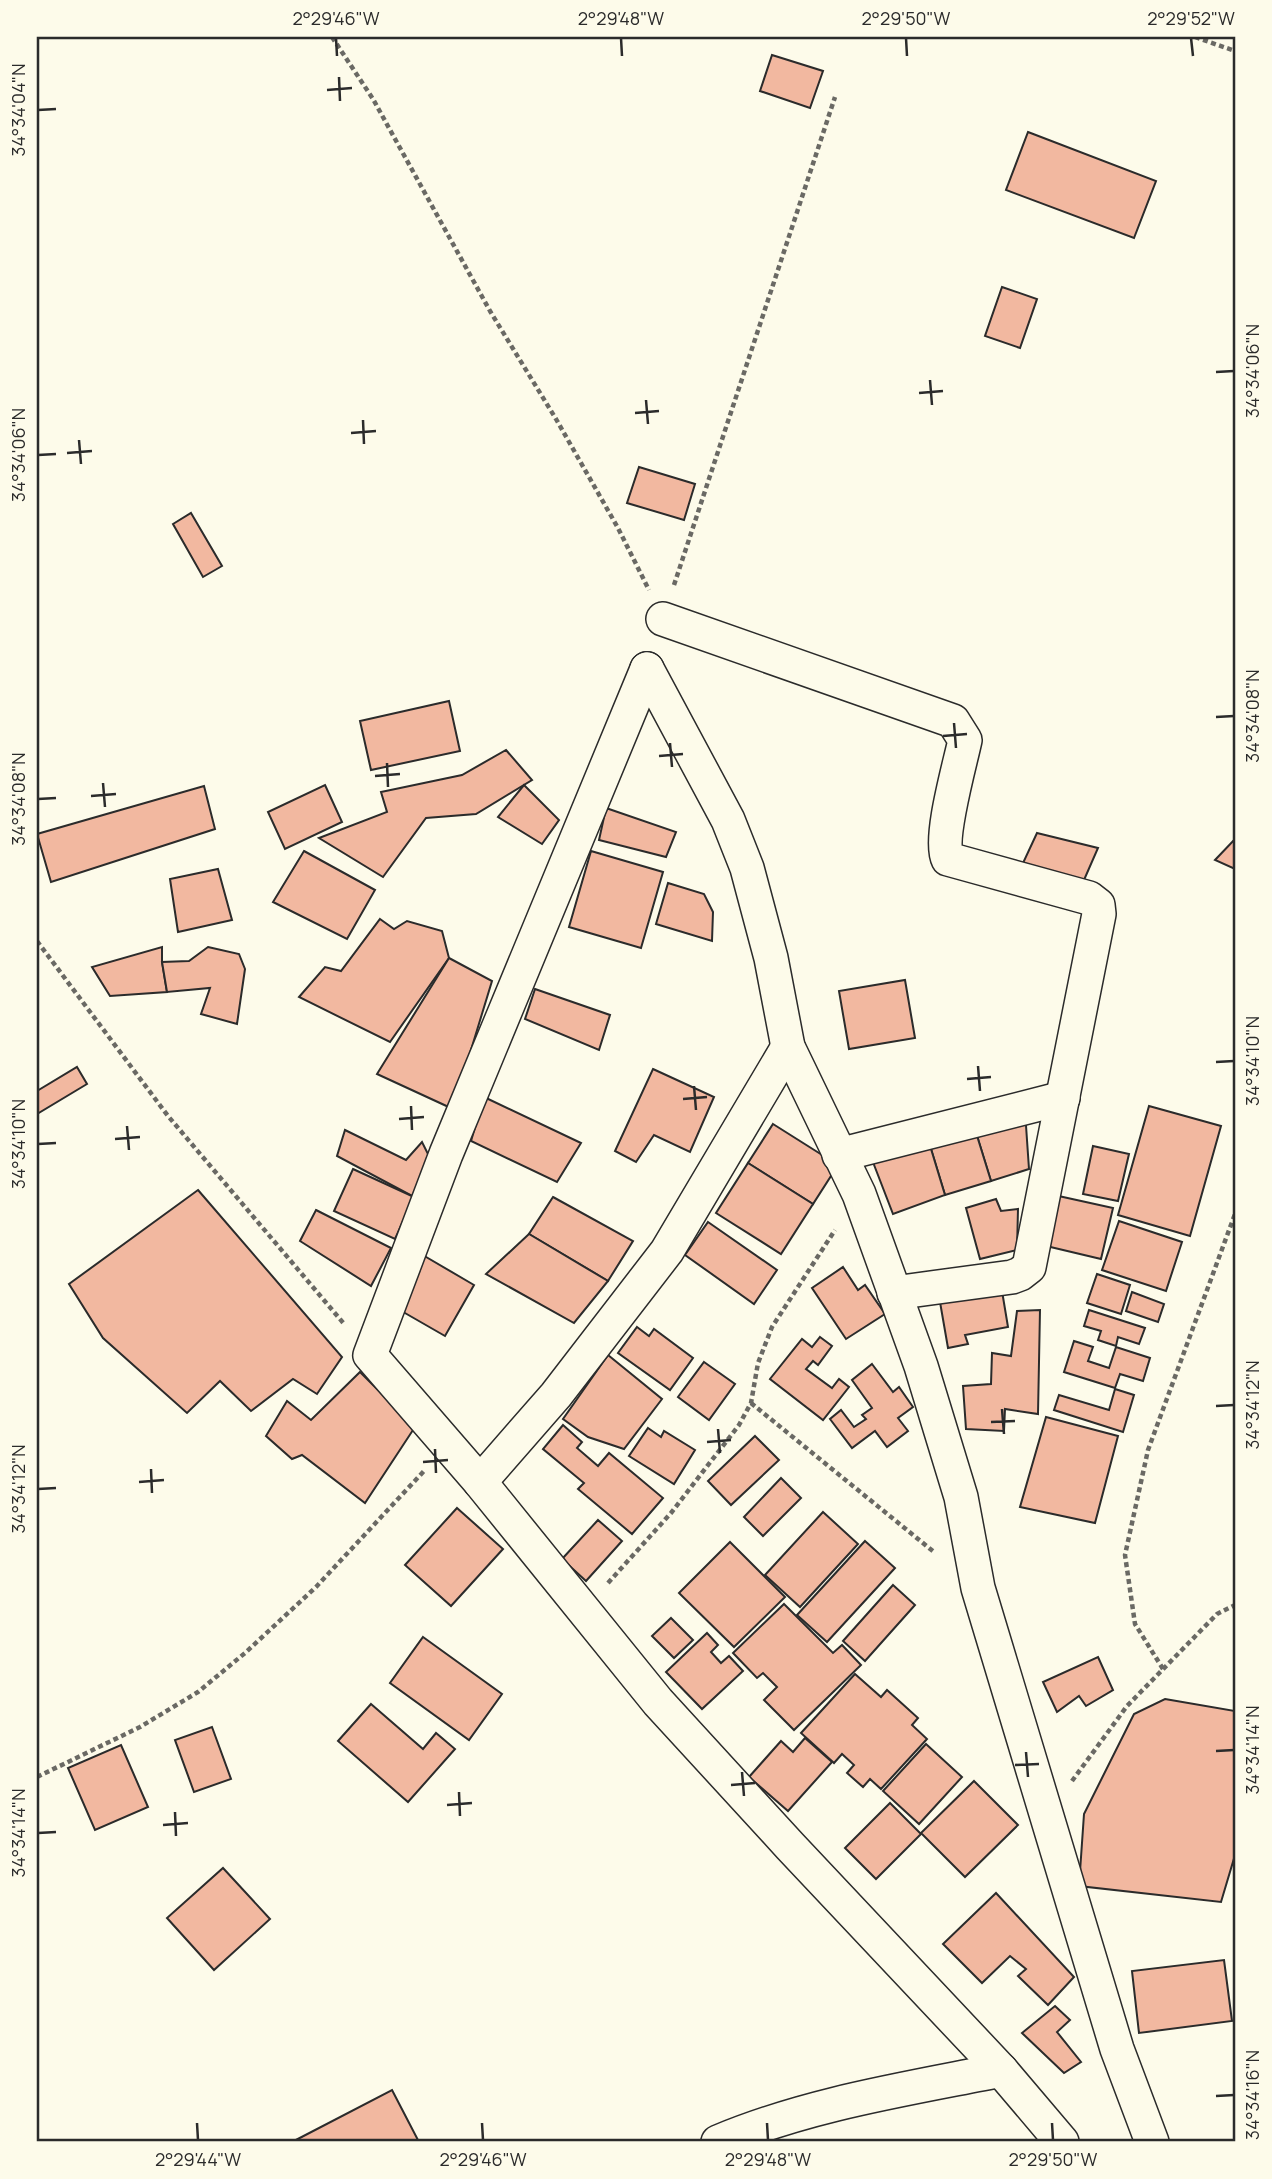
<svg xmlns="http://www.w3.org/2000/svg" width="1272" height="2179" font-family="Manrope,sans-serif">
<rect width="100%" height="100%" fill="#fdfbea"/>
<g fill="#f2b8a0" stroke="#2b2b2b" stroke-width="2">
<polygon points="772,55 823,71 810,108 760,91"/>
<polygon points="1028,132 1156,181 1134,238 1006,190"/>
<polygon points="1002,287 1037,299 1020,348 985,336"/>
<polygon points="639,467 695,484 684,520 627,503"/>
<polygon points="191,513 222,566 203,577 173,524"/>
<polygon points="449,701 460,751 371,770 360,721"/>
<polygon points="506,750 532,780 476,814 426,818 383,877 319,838 387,812 381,792 462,775"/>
<polygon points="325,785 342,822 285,849 268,812"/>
<polygon points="524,785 559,820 542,844 498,817"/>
<polygon points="204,786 215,829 51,882 37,834"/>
<polygon points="606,808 676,832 666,857 599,840"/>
<polygon points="1037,833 1098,848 1084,880 1023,863"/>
<polygon points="1235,839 1235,869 1215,860"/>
<polygon points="304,851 375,890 347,939 273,902"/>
<polygon points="591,851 663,872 641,948 569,927"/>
<polygon points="218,869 232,920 178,932 170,879"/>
<polygon points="668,883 704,894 713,912 712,941 656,924"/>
<polygon points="380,919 394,929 407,921 442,931 449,958 390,1042 299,997 325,967 341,971"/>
<polygon points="162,947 162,962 167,992 110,996 92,967"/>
<polygon points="208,947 239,954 245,969 237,1024 201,1014 210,988 167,992 162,962 189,961"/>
<polygon points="449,958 492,981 453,1109 377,1074"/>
<polygon points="905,980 915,1038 849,1049 839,991"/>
<polygon points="535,989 610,1015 599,1050 525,1019"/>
<polygon points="77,1067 87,1084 37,1114 37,1091"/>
<polygon points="653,1069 714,1097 690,1152 654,1135 636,1162 615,1151"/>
<polygon points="484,1097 581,1143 557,1182 471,1141"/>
<polygon points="1149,1106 1221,1126 1190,1236 1118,1215"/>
<polygon points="1025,1111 1029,1169 991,1181 974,1126"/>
<polygon points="773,1124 838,1165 813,1204 748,1163"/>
<polygon points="974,1126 991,1181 945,1195 928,1139"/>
<polygon points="345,1130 406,1160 422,1142 429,1156 414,1197 337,1156"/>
<polygon points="928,1139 945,1195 893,1214 871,1157"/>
<polygon points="1093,1146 1129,1154 1118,1201 1083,1194"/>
<polygon points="748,1163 813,1204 781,1254 716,1213"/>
<polygon points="353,1169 414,1197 395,1239 334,1211"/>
<polygon points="198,1190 342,1357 317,1394 293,1379 251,1411 220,1381 187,1413 103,1338 69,1284"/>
<polygon points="1054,1195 1113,1208 1101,1259 1042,1245"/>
<polygon points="553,1197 633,1241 608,1281 529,1234"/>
<polygon points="996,1199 1001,1211 1018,1209 1017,1250 980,1259 966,1208"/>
<polygon points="316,1210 391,1248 371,1286 300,1241"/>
<polygon points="1119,1221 1182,1242 1166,1291 1102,1270"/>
<polygon points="708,1222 777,1270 754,1304 685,1255"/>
<polygon points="529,1234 608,1281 574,1323 486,1274"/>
<polygon points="421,1254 474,1285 445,1336 391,1305"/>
<polygon points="843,1267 858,1290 865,1285 885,1314 846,1339 812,1288"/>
<polygon points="1097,1274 1130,1285 1121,1314 1087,1303"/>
<polygon points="1002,1291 1008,1327 965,1335 968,1344 948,1348 940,1302"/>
<polygon points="1132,1292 1164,1304 1158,1322 1126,1311"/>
<polygon points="1040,1310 1038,1414 1005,1409 1004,1431 966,1429 963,1386 991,1384 992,1353 1011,1356 1017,1311"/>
<polygon points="1089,1310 1145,1328 1139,1344 1118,1337 1116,1346 1098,1340 1101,1331 1084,1326"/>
<polygon points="637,1327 649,1336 654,1329 693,1358 670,1390 618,1353"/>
<polygon points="820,1337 832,1346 818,1365 813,1361 806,1369 832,1388 839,1379 849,1387 823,1420 770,1379 802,1339 812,1347"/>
<polygon points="1074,1341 1093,1347 1088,1361 1109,1368 1116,1347 1150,1358 1143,1381 1120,1374 1115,1388 1064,1372"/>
<polygon points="608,1355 662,1399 624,1449 588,1437 563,1419"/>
<polygon points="704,1362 735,1384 709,1420 678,1397"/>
<polygon points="872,1364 893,1392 899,1387 913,1407 898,1418 908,1431 887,1447 875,1431 852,1448 830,1419 841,1410 854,1427 866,1419 862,1415 872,1408 852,1380"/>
<polygon points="360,1372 415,1427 365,1503 302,1455 292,1459 266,1436 287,1401 311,1420"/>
<polygon points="1115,1389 1134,1395 1123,1432 1054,1410 1059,1395 1109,1410"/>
<polygon points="1046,1417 1118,1436 1095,1523 1020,1507"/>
<polygon points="563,1425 582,1442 577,1448 598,1466 609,1453 663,1498 632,1534 578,1489 584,1483 543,1449"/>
<polygon points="648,1428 661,1437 664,1431 695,1450 674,1484 629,1456"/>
<polygon points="755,1436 779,1460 731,1505 708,1481"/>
<polygon points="781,1478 801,1498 763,1536 744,1517"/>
<polygon points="457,1508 503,1549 451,1606 405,1565"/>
<polygon points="823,1512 858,1544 800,1607 765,1575"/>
<polygon points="598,1520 622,1541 586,1581 562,1559"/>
<polygon points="865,1541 895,1568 827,1642 797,1615"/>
<polygon points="730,1542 785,1597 734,1647 679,1593"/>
<polygon points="893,1585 915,1605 865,1661 843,1641"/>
<polygon points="784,1604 833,1653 842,1645 861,1665 794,1730 764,1700 777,1687 763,1673 757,1678 733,1653"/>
<polygon points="671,1618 693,1640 674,1658 652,1636"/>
<polygon points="707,1633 718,1645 711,1652 721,1663 729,1656 743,1671 702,1709 666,1672"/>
<polygon points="423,1637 502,1694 469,1740 390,1683"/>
<polygon points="1098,1657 1113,1690 1086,1706 1079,1696 1057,1712 1043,1682"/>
<polygon points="855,1674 881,1697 887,1690 918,1718 912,1725 927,1739 881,1789 870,1779 863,1787 847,1773 854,1765 842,1754 834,1763 801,1733"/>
<polygon points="1165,1699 1235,1711 1235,1855 1221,1902 1079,1886 1084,1814 1134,1714"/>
<polygon points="371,1704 423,1749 436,1733 455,1749 408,1802 338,1741"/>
<polygon points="212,1727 231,1779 194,1792 175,1740"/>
<polygon points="805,1738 832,1762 788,1811 749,1777 781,1741 793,1752"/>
<polygon points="926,1744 962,1777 919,1824 883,1791"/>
<polygon points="121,1745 148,1807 95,1830 68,1768"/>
<polygon points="974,1781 1018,1825 965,1877 921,1833"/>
<polygon points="890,1803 921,1834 876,1879 845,1848"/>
<polygon points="223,1868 270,1919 214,1970 167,1918"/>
<polygon points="996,1893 1074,1977 1048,2005 1018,1976 1026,1969 1010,1956 982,1983 943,1944"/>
<polygon points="1224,1960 1232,2021 1139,2033 1132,1971"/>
<polygon points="1055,2006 1070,2020 1057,2032 1081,2062 1064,2073 1022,2033"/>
<polygon points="392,2090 419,2142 292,2142"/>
</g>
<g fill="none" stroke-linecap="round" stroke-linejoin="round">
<defs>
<g id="street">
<path d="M663,619L953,721L965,740C960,764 938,840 948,859L1089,898L1098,905L1099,914L1029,1267L1020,1274L1012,1277L894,1293"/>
<polyline points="647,669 446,1154 370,1355 480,1482 658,1702 790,1846 1001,2070 1062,2142"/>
<polyline points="647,669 728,820 747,868 771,958 788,1047 859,1194 921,1366 961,1497 978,1588 1117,2049 1152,2142"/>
<polyline points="839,1155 1063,1098"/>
<polyline points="480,1482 556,1395 667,1251 788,1047"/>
<path d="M718,2142C808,2104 906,2089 1001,2070"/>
</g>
</defs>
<use href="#street" stroke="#2b2b2b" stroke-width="36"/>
<g stroke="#6a6964" stroke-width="4.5" stroke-dasharray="5 3.5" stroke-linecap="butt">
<polyline points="332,37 373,99 490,311 556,419 618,528 649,590"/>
<polyline points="1195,37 1235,51"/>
<polyline points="674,585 835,97"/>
<polyline points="37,941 168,1116 345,1325"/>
<polyline points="751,1403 934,1552"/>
<polyline points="608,1583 671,1513 739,1425 751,1403 758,1363 772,1327 835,1230"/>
<polyline points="1163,1669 1135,1624 1125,1555 1148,1450 1235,1214"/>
<polyline points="37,1777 140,1727 198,1692 245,1653 316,1587 424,1471"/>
<polyline points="1072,1781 1127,1706 1217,1614 1235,1605"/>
</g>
<use href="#street" stroke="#fdfbea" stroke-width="33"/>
</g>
<path fill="none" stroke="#2b2b2b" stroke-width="2.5" d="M336,38L337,56M621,38L622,56M906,38L907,56M1191,38L1193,56M339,77L340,101M327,90L352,88M38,110L56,109M1216,372L1234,371M930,380L932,405M919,393L943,391M646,400L648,424M635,413L659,411M363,420L364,444M351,433L376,431M79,440L81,464M67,453L92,451M38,455L56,454M1216,717L1234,716M954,723L956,748M943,736L967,734M670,743L672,767M659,756L683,754M387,763L388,787M375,776L400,774M103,783L105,807M91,796L116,794M38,799L56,798M1216,1062L1234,1061M978,1066L980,1091M967,1079L991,1077M694,1086L696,1110M683,1099L707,1097M411,1106L412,1130M399,1119L424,1117M127,1126L129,1150M115,1139L140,1137M38,1144L56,1143M1216,1406L1234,1405M1002,1409L1004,1434M991,1422L1015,1421M718,1429L720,1453M707,1442L731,1440M435,1449L436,1473M423,1462L448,1460M151,1469L152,1493M139,1482L164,1480M38,1489L56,1488M1216,1751L1234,1750M1026,1752L1028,1777M1015,1765L1039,1764M742,1772L744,1796M731,1785L755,1783M459,1792L460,1816M447,1805L472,1803M175,1812L176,1836M163,1825L188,1823M38,1833L56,1832M1216,2096L1234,2095M197,2123L198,2140M482,2123L483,2140M767,2123L768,2140M1052,2123L1053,2140"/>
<rect width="1272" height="2179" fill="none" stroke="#fdfbea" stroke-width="77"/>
<rect x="38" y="38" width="1196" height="2102" fill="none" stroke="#2b2b2b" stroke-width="2.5"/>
<g font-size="18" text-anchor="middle" fill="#2b2b2b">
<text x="336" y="25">2°29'46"W</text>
<text x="621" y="25">2°29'48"W</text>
<text x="906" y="25">2°29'50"W</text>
<text x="1191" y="25">2°29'52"W</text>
<text transform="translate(19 110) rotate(-90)" y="6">34°34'04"N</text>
<text transform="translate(1253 371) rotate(-90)" y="6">34°34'06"N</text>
<text transform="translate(19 455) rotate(-90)" y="6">34°34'06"N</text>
<text transform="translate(1253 716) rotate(-90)" y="6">34°34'08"N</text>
<text transform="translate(19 799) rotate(-90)" y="6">34°34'08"N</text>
<text transform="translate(1253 1061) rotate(-90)" y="6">34°34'10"N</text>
<text transform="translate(19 1144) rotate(-90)" y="6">34°34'10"N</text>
<text transform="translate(1253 1405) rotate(-90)" y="6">34°34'12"N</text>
<text transform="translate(19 1489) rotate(-90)" y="6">34°34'12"N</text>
<text transform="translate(1253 1750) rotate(-90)" y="6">34°34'14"N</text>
<text transform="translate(19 1833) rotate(-90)" y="6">34°34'14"N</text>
<text transform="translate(1253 2095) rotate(-90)" y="6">34°34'16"N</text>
<text x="198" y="2166">2°29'44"W</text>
<text x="483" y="2166">2°29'46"W</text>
<text x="768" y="2166">2°29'48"W</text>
<text x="1053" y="2166">2°29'50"W</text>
</g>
</svg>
